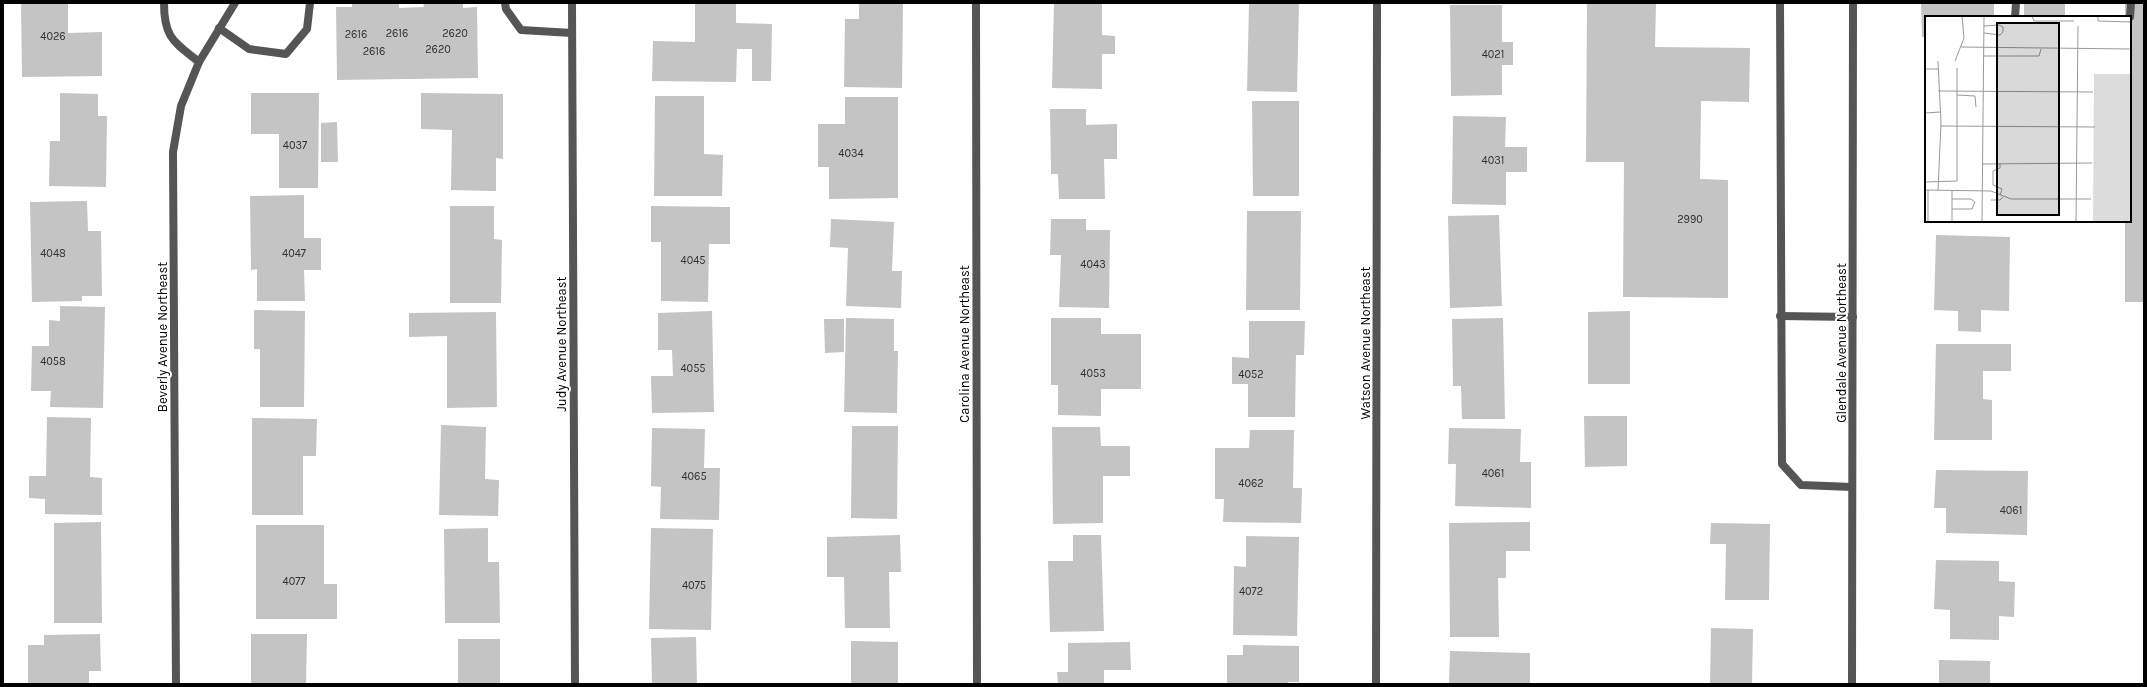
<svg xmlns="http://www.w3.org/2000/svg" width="2147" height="687" font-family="Karla,sans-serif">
<rect width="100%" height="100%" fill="#fff"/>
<g fill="#c4c4c4">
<polygon points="21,3 68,3 68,33 102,32 102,76 22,77"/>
<polygon points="352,3 399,3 399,8 424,7 423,3 463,3 463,8 477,7 478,78 337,80 336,7 352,7"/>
<polygon points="695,3 736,3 736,23 772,24 771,81 752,81 752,49 737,49 736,82 652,81 653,41 695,42"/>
<polygon points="859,3 903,3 902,88 844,87 845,19 859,19"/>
<polygon points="1054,3 1102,3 1102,35 1115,36 1115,54 1102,54 1102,89 1052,88"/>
<polygon points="1249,3 1299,3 1297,92 1247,91"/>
<polygon points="1587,3 1656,3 1655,47 1750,48 1749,102 1701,101 1700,179 1728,180 1728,298 1623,297 1624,162 1586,162"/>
<polygon points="1921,3 1994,3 1994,17 1926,17 1926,37 1922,37"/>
<rect x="2024" y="3" width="41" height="14"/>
<polygon points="2125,3 2144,3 2144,302 2125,302 2125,221 2130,221 2130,17 2125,17"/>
<polygon points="1450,5 1502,5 1502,42 1513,42 1513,65 1502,65 1502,95 1451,96"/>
<polygon points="60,93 98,94 98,116 107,116 106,187 49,186 50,141 60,141"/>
<polygon points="251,93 319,93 318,188 279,188 279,134 251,134"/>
<polygon points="421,93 503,94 503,159 496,158 496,191 451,190 452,130 421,129"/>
<polygon points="655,96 704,96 704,154 723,155 722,196 654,196"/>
<polygon points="845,97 898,97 898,198 829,199 829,167 818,167 818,124 845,124"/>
<polygon points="1252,101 1299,101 1299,196 1253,196"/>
<polygon points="1050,109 1086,109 1086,125 1117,124 1117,159 1104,159 1105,199 1059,199 1058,174 1051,174"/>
<polygon points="1453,116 1506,117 1505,147 1527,147 1527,172 1506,172 1506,205 1452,204"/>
<polygon points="337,122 338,162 321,162 321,123"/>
<polygon points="304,195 304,238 321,238 321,270 304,270 305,301 257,301 257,269 251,270 250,196"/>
<polygon points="87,201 88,231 101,231 102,296 82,296 82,301 32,302 30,202"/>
<polygon points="450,206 494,206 494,239 502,240 501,303 450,303"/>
<polygon points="651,206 730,207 730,244 709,244 708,302 661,301 661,242 651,242"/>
<polygon points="1247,211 1301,211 1300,310 1246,310"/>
<polygon points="1499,215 1502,306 1450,308 1448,216"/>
<polygon points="831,219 894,222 892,271 902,271 901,308 846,306 848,248 830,247"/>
<polygon points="1051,219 1086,219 1086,230 1110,230 1109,308 1059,307 1061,255 1050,255"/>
<polygon points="1936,235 2010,237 2009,311 1981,310 1981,332 1958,331 1958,311 1934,310"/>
<polygon points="60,306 105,307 103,408 50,407 51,391 31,391 32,346 49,346 49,320 60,321"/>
<polygon points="254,310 305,311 304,407 260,407 260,349 254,349"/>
<polygon points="712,311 714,412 652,413 651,376 673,376 672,350 658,350 658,313"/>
<polygon points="1630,311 1630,384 1588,384 1588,312"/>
<polygon points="496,312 497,407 447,408 447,336 409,337 409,313"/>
<polygon points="846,318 894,319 894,351 898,351 897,413 844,412"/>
<polygon points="1051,318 1101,318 1101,334 1141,334 1141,389 1101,389 1101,416 1058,415 1058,385 1051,385"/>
<polygon points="1503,318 1505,419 1462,419 1461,386 1453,386 1452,319"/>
<polygon points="824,319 844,319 844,352 825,353"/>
<polygon points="1249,321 1305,321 1304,355 1296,355 1295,417 1248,417 1248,384 1232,384 1232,357 1249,358"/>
<polygon points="1936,344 2011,344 2011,371 1983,371 1983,399 1992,400 1992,440 1934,440"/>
<polygon points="1584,416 1627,416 1627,466 1585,467"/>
<polygon points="47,417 91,418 90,477 102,478 102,515 45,514 45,499 29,498 29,476 46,476"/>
<polygon points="252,418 317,419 316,456 303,456 303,515 252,515"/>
<polygon points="441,425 486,427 485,479 499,480 498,516 439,515"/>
<polygon points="852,426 898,426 897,519 851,518"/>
<polygon points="1052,427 1100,427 1101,446 1130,446 1130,476 1103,476 1103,523 1053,524"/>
<polygon points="652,428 705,429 704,468 720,468 719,520 660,519 661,487 651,486"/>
<polygon points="1449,428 1521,429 1520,462 1531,462 1531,508 1455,506 1456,464 1448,464"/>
<polygon points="1250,430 1294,430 1293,488 1302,488 1301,523 1223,522 1224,499 1215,499 1215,448 1249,448"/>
<polygon points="1936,470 2028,471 2027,535 1946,533 1946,508 1934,508"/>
<polygon points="101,522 102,623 54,623 54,523"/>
<polygon points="1530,522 1530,551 1506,551 1506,578 1498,578 1499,637 1450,637 1449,523"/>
<polygon points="1711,523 1770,524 1769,600 1725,600 1726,544 1710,544"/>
<polygon points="256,525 324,525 324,584 337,584 337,619 256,619"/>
<polygon points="488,528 488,562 499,562 500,623 445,623 444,529"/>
<polygon points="651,528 713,529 711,630 649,629"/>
<polygon points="900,535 901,572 889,572 890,628 845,628 844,577 827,577 827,537"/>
<polygon points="1073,535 1101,535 1104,631 1050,632 1048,561 1073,561"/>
<polygon points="1246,536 1299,537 1297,636 1233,635 1234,566 1246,567"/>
<polygon points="1936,560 1999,561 1999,581 2015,582 2014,617 1999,616 1999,640 1950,639 1950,610 1934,609"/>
<polygon points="1711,628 1753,629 1752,684 1710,684"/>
<polygon points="100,634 101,671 89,671 89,684 28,684 28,645 44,645 44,635"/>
<polygon points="251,634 307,634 306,684 251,684"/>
<polygon points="696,637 697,684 652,684 651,638"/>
<rect x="458" y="639" width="42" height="45"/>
<polygon points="851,641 898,642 898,684 851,684"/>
<polygon points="1130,642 1131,670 1104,670 1104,684 1058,684 1057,672 1068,672 1068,643"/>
<polygon points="1243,645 1299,646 1299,682 1288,682 1288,684 1227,684 1227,655 1243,655"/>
<polygon points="1450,651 1530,653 1530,684 1449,684"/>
<polygon points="1939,660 1990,661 1990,684 1939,684"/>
</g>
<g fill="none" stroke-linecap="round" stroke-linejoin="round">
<g stroke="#555" stroke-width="8">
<path d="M164,3C164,38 174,42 199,62"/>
<polyline points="505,3 506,9 521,30 572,33"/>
<polyline points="1780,3 1782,464 1801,485 1852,487"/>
<polyline points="2015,17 2016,3"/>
<polyline points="2130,17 2131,3"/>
<polyline points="219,28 249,49 286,54 307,29 310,3"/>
<polyline points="1780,316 1853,317"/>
</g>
<g stroke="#555" stroke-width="8">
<polyline points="572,3 575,684"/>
<polyline points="976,3 977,684"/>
<polyline points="176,684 173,152 181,106 199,62 235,3"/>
<polyline points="1376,684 1377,3"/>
<polyline points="1852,684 1853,3"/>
</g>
</g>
<g text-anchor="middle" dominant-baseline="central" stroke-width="4" stroke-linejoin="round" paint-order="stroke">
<g font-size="11" fill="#313131">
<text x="397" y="33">2616</text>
<text x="455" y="33">2620</text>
<text x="356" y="34">2616</text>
<text x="53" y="36">4026</text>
<text x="438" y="49">2620</text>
<text x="374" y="51">2616</text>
<text x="1493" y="54">4021</text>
<text x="295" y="145">4037</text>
<text x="851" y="153">4034</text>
<text x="1493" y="160">4031</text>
<text x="1690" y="219">2990</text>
<text x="53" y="253">4048</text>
<text x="294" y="253">4047</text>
<text x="693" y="260">4045</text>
<text x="1093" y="264">4043</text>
<text x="53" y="361">4058</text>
<text x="693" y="368">4055</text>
<text x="1093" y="373">4053</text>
<text x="1251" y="374">4052</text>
<text x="1493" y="473">4061</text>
<text x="694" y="476">4065</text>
<text x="1251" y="483">4062</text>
<text x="2011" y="510">4061</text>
<text x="294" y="581">4077</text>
<text x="694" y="585">4075</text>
<text x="1251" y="591">4072</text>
</g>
<g font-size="13" fill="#000" stroke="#fff">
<text transform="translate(162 337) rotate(-90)">Beverly Avenue Northeast</text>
<text transform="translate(1365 343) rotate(-90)">Watson Avenue Northeast</text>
<text transform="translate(1841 343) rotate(-90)">Glendale Avenue Northeast</text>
<text transform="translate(561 344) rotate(-90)">Judy Avenue Northeast</text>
<text transform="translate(964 344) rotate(-90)">Carolina Avenue Northeast</text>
</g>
</g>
<g transform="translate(1925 16)">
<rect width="206" height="206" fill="#fff"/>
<path d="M169,58H206V206H168Z" fill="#dcdcdc"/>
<path fill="none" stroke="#999" stroke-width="1" d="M107,0L109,5H149M173,0V5L206,6M59,17L75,19L78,16V11L74,9L59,10M36,31L206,33M58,40H114L116,33M30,45L39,22L37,0M0,53H13M13,75L168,76M32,79L50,80L51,91M0,97L15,96M16,110L170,111M57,148L167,147M0,166L32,165V52M0,174L66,175L86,183H166M13,174L16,107L13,45M75,179L77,173L68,169V155L75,152V148M66,184H75L78,181M27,193H47L50,186L46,183H27M3,206V174M27,206V175M57,206L59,0M151,206L153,10"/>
<path fill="#000" fill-opacity="0.15" stroke="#000" stroke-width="2" d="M72,7H134V199H72Z"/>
<rect width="206" height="206" fill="none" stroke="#000" stroke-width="2"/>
</g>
<rect width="2147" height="687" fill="none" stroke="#000000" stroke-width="8"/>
</svg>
